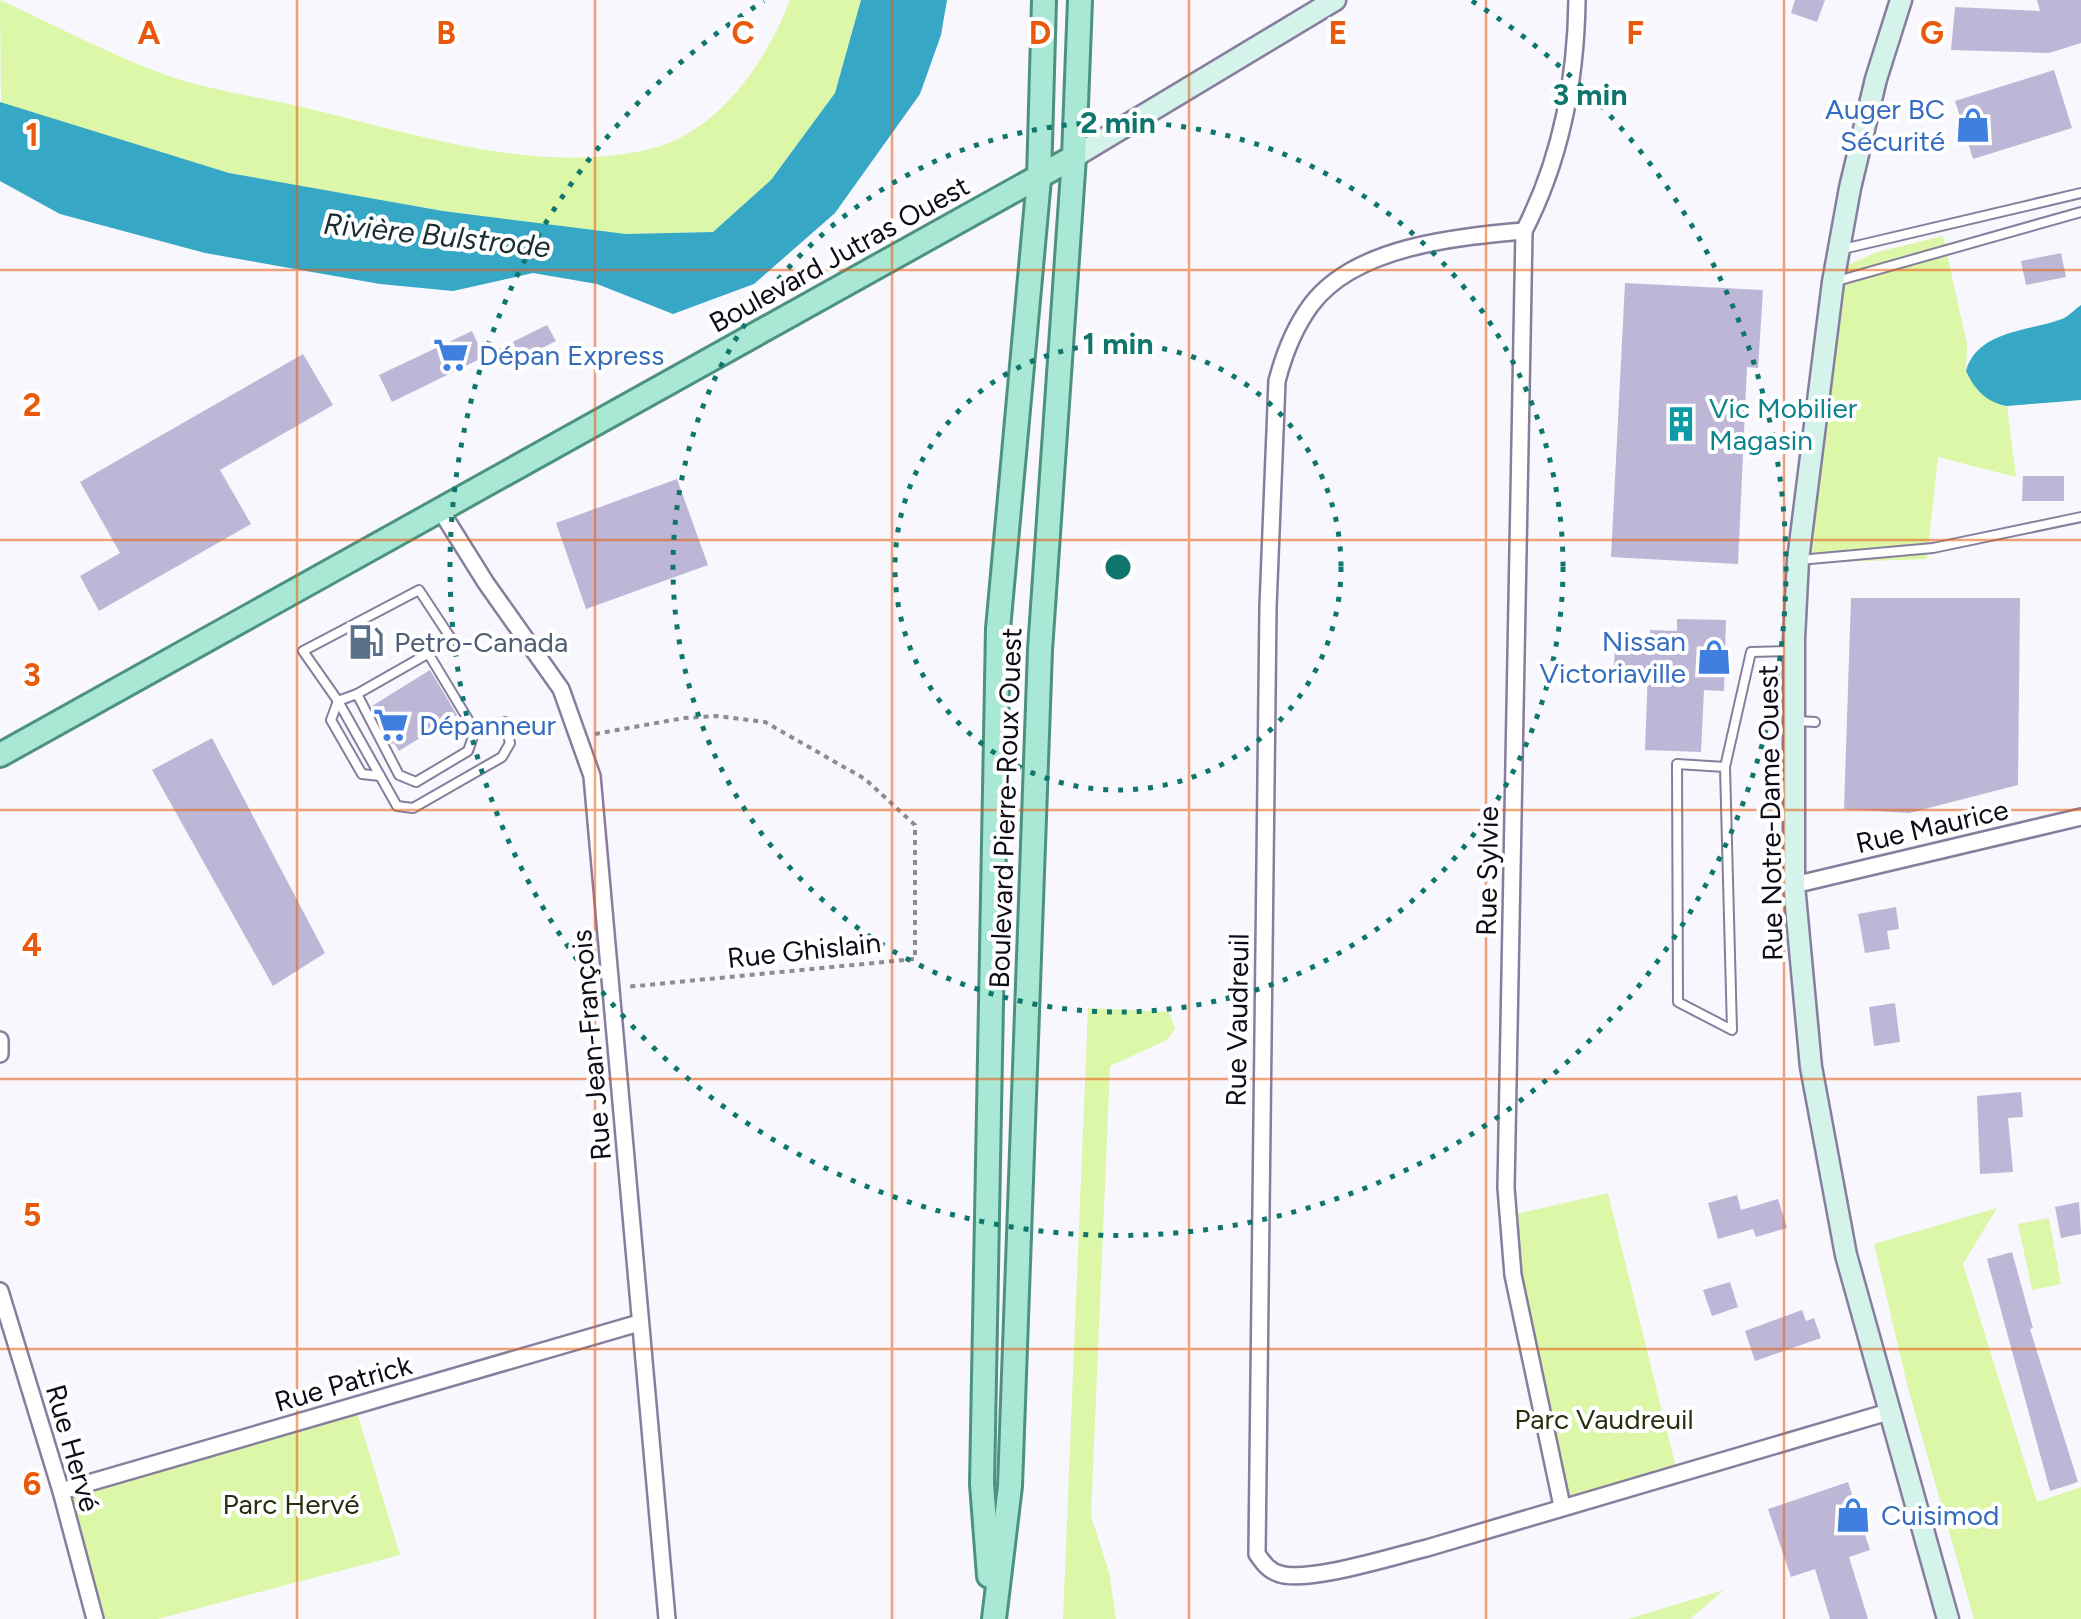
<svg xmlns="http://www.w3.org/2000/svg" width="2081" height="1619" font-family="Figtree,sans-serif">
<rect width="100%" height="100%" fill="#f8f7fd"/>
<g fill="#dbf7a7">
<path d="M0,0C55,25 110,55 166,75C211,91 261,97 306,108C417,134 535,176 650,149C718,133 767,61 790,0H861L835,93L771,180L713,232L626,234L443,211L229,173L1,103Z"/>
<polygon points="1943,236 1967,344 1966,371 1997,404 2007,406 2016,477 1938,457 1927,559 1811,563 1828,383 1848,265 1877,252"/>
<polygon points="1088,1008 1169,1012 1175,1029 1167,1040 1110,1066 1091,1516 1109,1572 1116,1619 1063,1619"/>
<polygon points="1608,1193 1677,1472 1562,1506 1508,1216"/>
<polygon points="1997,1208 1963,1264 2037,1502 2081,1487 2081,1619 1974,1619 1908,1388 1874,1244"/>
<polygon points="2049,1218 2061,1284 2032,1290 2018,1224"/>
<polygon points="355,1406 400,1555 158,1619 95,1619 61,1491"/>
<polygon points="1724,1590 1690,1619 1628,1619"/>
</g>
<g fill="#36a7c5">
<polygon points="861,0 947,0 941,35 920,94 835,213 754,284 673,314 597,284 533,273 453,291 380,284 205,253 60,214 0,181 0,102 229,173 443,211 626,234 713,232 771,180 835,93"/>
<path d="M2081,305V400L2007,406C1986,402 1975,390 1966,371C1977,330 2031,331 2062,319C2068,317 2075,309 2081,305Z"/>
</g>
<g fill="#beb6d6">
<polygon points="1795,0 1825,0 1817,22 1791,13"/>
<polygon points="2037,0 2081,0 2081,43 2049,53 1951,50 1955,7 2040,11"/>
<polygon points="2054,70 2072,128 1973,159 1955,101"/>
<polygon points="2061,253 2066,277 2026,285 2021,261"/>
<polygon points="1625,283 1763,290 1758,368 1747,367 1738,564 1611,557"/>
<polygon points="547,325 556,341 502,368 494,351"/>
<polygon points="472,331 484,357 392,402 379,375"/>
<polygon points="303,354 333,405 220,470 251,524 99,611 80,576 120,553 80,482"/>
<polygon points="2023,476 2064,476 2064,501 2022,501"/>
<polygon points="677,479 708,565 586,609 556,523"/>
<polygon points="1851,598 2020,598 2018,785 1909,813 1844,809"/>
<polygon points="1677,619 1726,620 1724,691 1704,690 1701,752 1645,750 1648,670 1614,668 1615,641 1650,643 1650,630 1677,631"/>
<polygon points="430,670 457,715 399,751 394,743 391,744 372,706"/>
<polygon points="212,738 325,953 273,986 152,770"/>
<polygon points="1896,907 1899,929 1887,931 1890,949 1865,953 1858,914"/>
<polygon points="1895,1003 1900,1042 1874,1046 1869,1007"/>
<polygon points="2021,1092 2023,1117 2008,1118 2013,1172 1980,1174 1977,1096"/>
<polygon points="1737,1195 1741,1210 1778,1199 1787,1228 1756,1237 1753,1229 1718,1239 1708,1203"/>
<polygon points="2079,1202 2081,1234 2061,1238 2055,1207"/>
<polygon points="2012,1252 2033,1328 2030,1329 2078,1482 2050,1491 1987,1259"/>
<polygon points="1730,1282 1738,1307 1712,1316 1703,1290"/>
<polygon points="1802,1310 1806,1321 1814,1318 1821,1338 1755,1361 1745,1331"/>
<polygon points="1848,1482 1870,1550 1849,1557 1868,1619 1830,1619 1815,1569 1791,1577 1768,1509"/>
</g>
<g fill="none" stroke-linecap="round" stroke-linejoin="round">
<defs>
<g id="lane">
<polyline points="1843,249 2081,193"/>
<polyline points="1837,281 2081,212"/>
<polyline points="1799,560 1933,548 2081,517"/>
<polygon points="419,590 452,640 357,694 338,701 303,651"/>
<polyline points="357,694 399,775 416,782 468,751 475,731 428,653"/>
<polyline points="338,701 397,806 413,808 502,757 510,743 505,722"/>
<polyline points="338,701 331,720 362,774 380,776"/>
<polyline points="1798,721 1815,722"/>
<polyline points="1725,767 1677,764 1678,1002 1732,1030 1725,767 1751,652 1790,651"/>
</g>
<g id="street">
<path d="M1577,0C1576,81 1561,159 1524,231C1457,237 1355,246 1311,305C1294,328 1284,354 1277,381L1268,607L1257,1554C1264,1564 1269,1571 1280,1574C1309,1583 1394,1556 1427,1548L1888,1412"/>
<polyline points="1524,231 1506,1188 1513,1275 1562,1506"/>
<polyline points="439,508 486,583 561,689 592,776 667,1619"/>
<polyline points="1794,885 2081,817"/>
<polyline points="0,1040 0,1054"/>
<polyline points="0,1291 61,1491 95,1619"/>
<polyline points="61,1491 639,1323"/>
</g>
<g id="secondary">
<polyline points="1901,0 1876,79 1850,188 1833,282 1798,560 1794,639 1794,885 1811,1067 1846,1255 1948,1619"/>
<polyline points="1074,157 1335,0"/>
</g>
<g id="primary">
<polyline points="0,755 1074,157"/>
<polyline points="989,1576 982,1484 998,629 1039,179 1044,0"/>
<polyline points="994,1619 1010,1486 1040,650 1074,157 1080,0"/>
</g>
</defs>
<use href="#lane" stroke="#877e9d" stroke-width="12"/>
<use href="#street" stroke="#877e9d" stroke-width="20"/>
<use href="#secondary" stroke="#877e9d" stroke-width="25"/>
<use href="#primary" stroke="#4d9180" stroke-width="28"/>
<polyline stroke="#8d8b93" stroke-width="4" stroke-dasharray="5 5" stroke-linecap="butt" points="595,734 684,718 717,716 765,722 865,779 915,825 915,959 626,987"/>
<use href="#lane" stroke="#fff" stroke-width="8"/>
<use href="#street" stroke="#fff" stroke-width="15"/>
<use href="#secondary" stroke="#d4f3ea" stroke-width="20"/>
<use href="#primary" stroke="#a8e8d4" stroke-width="22"/>
</g>
<path fill="none" stroke="#e8590c" stroke-width="2.5" stroke-opacity="0.55" d="M297,0V1619M595,0V1619M892,0V1619M1189,0V1619M1486,0V1619M1784,0V1619M0,270H2081M0,540H2081M0,810H2081M0,1079H2081M0,1349H2081"/>
<g fill="none" stroke="#0f766e" stroke-width="5" stroke-dasharray="5 10">
<circle cx="1118" cy="567" r="223"/>
<circle cx="1118" cy="567" r="445"/>
<path d="M1472 1A668 668 0 1 1 764 1"/>
</g>
<defs>
<symbol id="shop-bare" viewBox="-9 -9 18 18"><path d="M-5-2.5h2.3a2.7 3.5 0 0 1 5.4 0H5L5.5 6h-11ZM-1.5-2.5h3a1.5 2.3 0 0 0-3 0Z" fill="#3f7fe0" stroke="#fff" stroke-width="2.5" paint-order="stroke"/></symbol>
<symbol id="supermarket-bare" viewBox="-9 -9 18 18"><path d="M-6-5.5h2.5l.6 2H6L4.5 2H-2.5L-4.4-4H-6ZM-1.5 3.2a1.3 1.3 0 1 0 .1 0ZM3 3.2a1.3 1.3 0 1 0 .1 0Z" fill="#3f7fe0" stroke="#fff" stroke-width="2.5" paint-order="stroke"/></symbol>
<symbol id="building-bare" viewBox="-9 -9 18 18"><path d="M-4-6H4V6H1V3H-1V6H-4ZM-2.5-4.3h1.7v1.8h-1.7ZM.8-4.3h1.7v1.8H.8ZM-2.5-1h1.7V.8h-1.7ZM.8-1h1.7V.8H.8Z" fill="#0f9aa8" stroke="#fff" stroke-width="2.5" paint-order="stroke"/></symbol>
<symbol id="fuel-bare" viewBox="-9 -9 18 18"><path d="M-5.5-6h7V0h2V4h1.3V-2.5L3-4.5l.8-.8L6-3V5H2.5V1h-1V6h-7ZM-4.2-4.7v3.2H.2V-4.7Z" fill="#5c6f8a" stroke="#fff" stroke-width="2.5" paint-order="stroke"/></symbol>
</defs>
<g fill-rule="evenodd">
<use href="#shop-bare" x="1948" y="100" width="50" height="50"/>
<use href="#supermarket-bare" x="426" y="330" width="50" height="50"/>
<use href="#building-bare" x="1656" y="399" width="50" height="50"/>
<use href="#fuel-bare" x="341" y="617" width="50" height="50"/>
<use href="#shop-bare" x="1689" y="632" width="50" height="50"/>
<use href="#supermarket-bare" x="366" y="700" width="50" height="50"/>
<use href="#shop-bare" x="1828" y="1490" width="50" height="50"/>
</g>
<g text-anchor="middle" dominant-baseline="central" stroke-width="8" stroke-linejoin="round" paint-order="stroke">
<g font-size="28" fill="#366cbe" stroke="#fff" text-anchor="start">
<text x="1945" y="109" text-anchor="end">Auger BC<tspan x="1945" dy="32">Sécurité</tspan></text>
<text x="479" y="355">Dépan Express</text>
<text x="1686" y="641" text-anchor="end">Nissan<tspan x="1686" dy="32">Victoriaville</tspan></text>
<text x="419" y="725">Dépanneur</text>
<text x="1881" y="1515">Cuisimod</text>
</g>
<g font-size="28" fill="#0f0c17" stroke="#fff">
<text transform="translate(839 254) rotate(-29)">Boulevard Jutras Ouest</text>
<text transform="translate(1005 808) rotate(-88)">Boulevard Pierre-Roux Ouest</text>
<text transform="translate(1770 813) rotate(-91)">Rue Notre-Dame Ouest</text>
<text transform="translate(1932 826) rotate(-13)">Rue Maurice</text>
<text transform="translate(1487 871) rotate(-89)">Rue Sylvie</text>
<text transform="translate(804 950) rotate(-6)">Rue Ghislain</text>
<text transform="translate(1237 1020) rotate(-89)">Rue Vaudreuil</text>
<text transform="translate(591 1045) rotate(-95)">Rue Jean-François</text>
<text transform="translate(343 1383) rotate(-16)">Rue Patrick</text>
<text transform="translate(73 1448) rotate(74)">Rue Hervé</text>
</g>
<g font-size="28" fill="#0d838f" stroke="#fff" text-anchor="start">
<text x="1709" y="408">Vic Mobilier<tspan x="1709" dy="32">Magasin</tspan></text>
</g>
<g font-size="28" fill="#4e5e75" stroke="#fff" text-anchor="start">
<text x="394" y="642">Petro-Canada</text>
</g>
<g font-size="28" fill="#26300f" stroke="#fff">
<text x="1604" y="1419">Parc Vaudreuil</text>
<text x="291" y="1504">Parc Hervé</text>
</g>
<g font-size="30" font-style="italic" fill="#1b2e34" stroke="#fff">
<text transform="translate(437 235) rotate(6)">Rivière Bulstrode</text>
</g>
</g>
<g font-size="32" text-anchor="middle" font-weight="bold" fill="#e8590c" stroke="#fff" stroke-width="8" stroke-linejoin="round" paint-order="stroke">
<text x="149" y="44">A</text>
<text x="446" y="44">B</text>
<text x="743" y="44">C</text>
<text x="1040" y="44">D</text>
<text x="1338" y="44">E</text>
<text x="1635" y="44">F</text>
<text x="1932" y="44">G</text>
<text x="32" y="146">1</text>
<text x="32" y="416">2</text>
<text x="32" y="686">3</text>
<text x="32" y="956">4</text>
<text x="32" y="1226">5</text>
<text x="32" y="1495">6</text>
</g>
<circle cx="1118" cy="567" r="15" fill="#0f766e" stroke="#fff" stroke-width="5"/>
<g font-size="30" text-anchor="middle" font-weight="bold" fill="#0f766e" stroke="#fff" stroke-width="8" stroke-linejoin="round" paint-order="stroke">
<text x="1590" y="105">3 min</text>
<text x="1118" y="133">2 min</text>
<text x="1118" y="354">1 min</text>
</g>
</svg>
